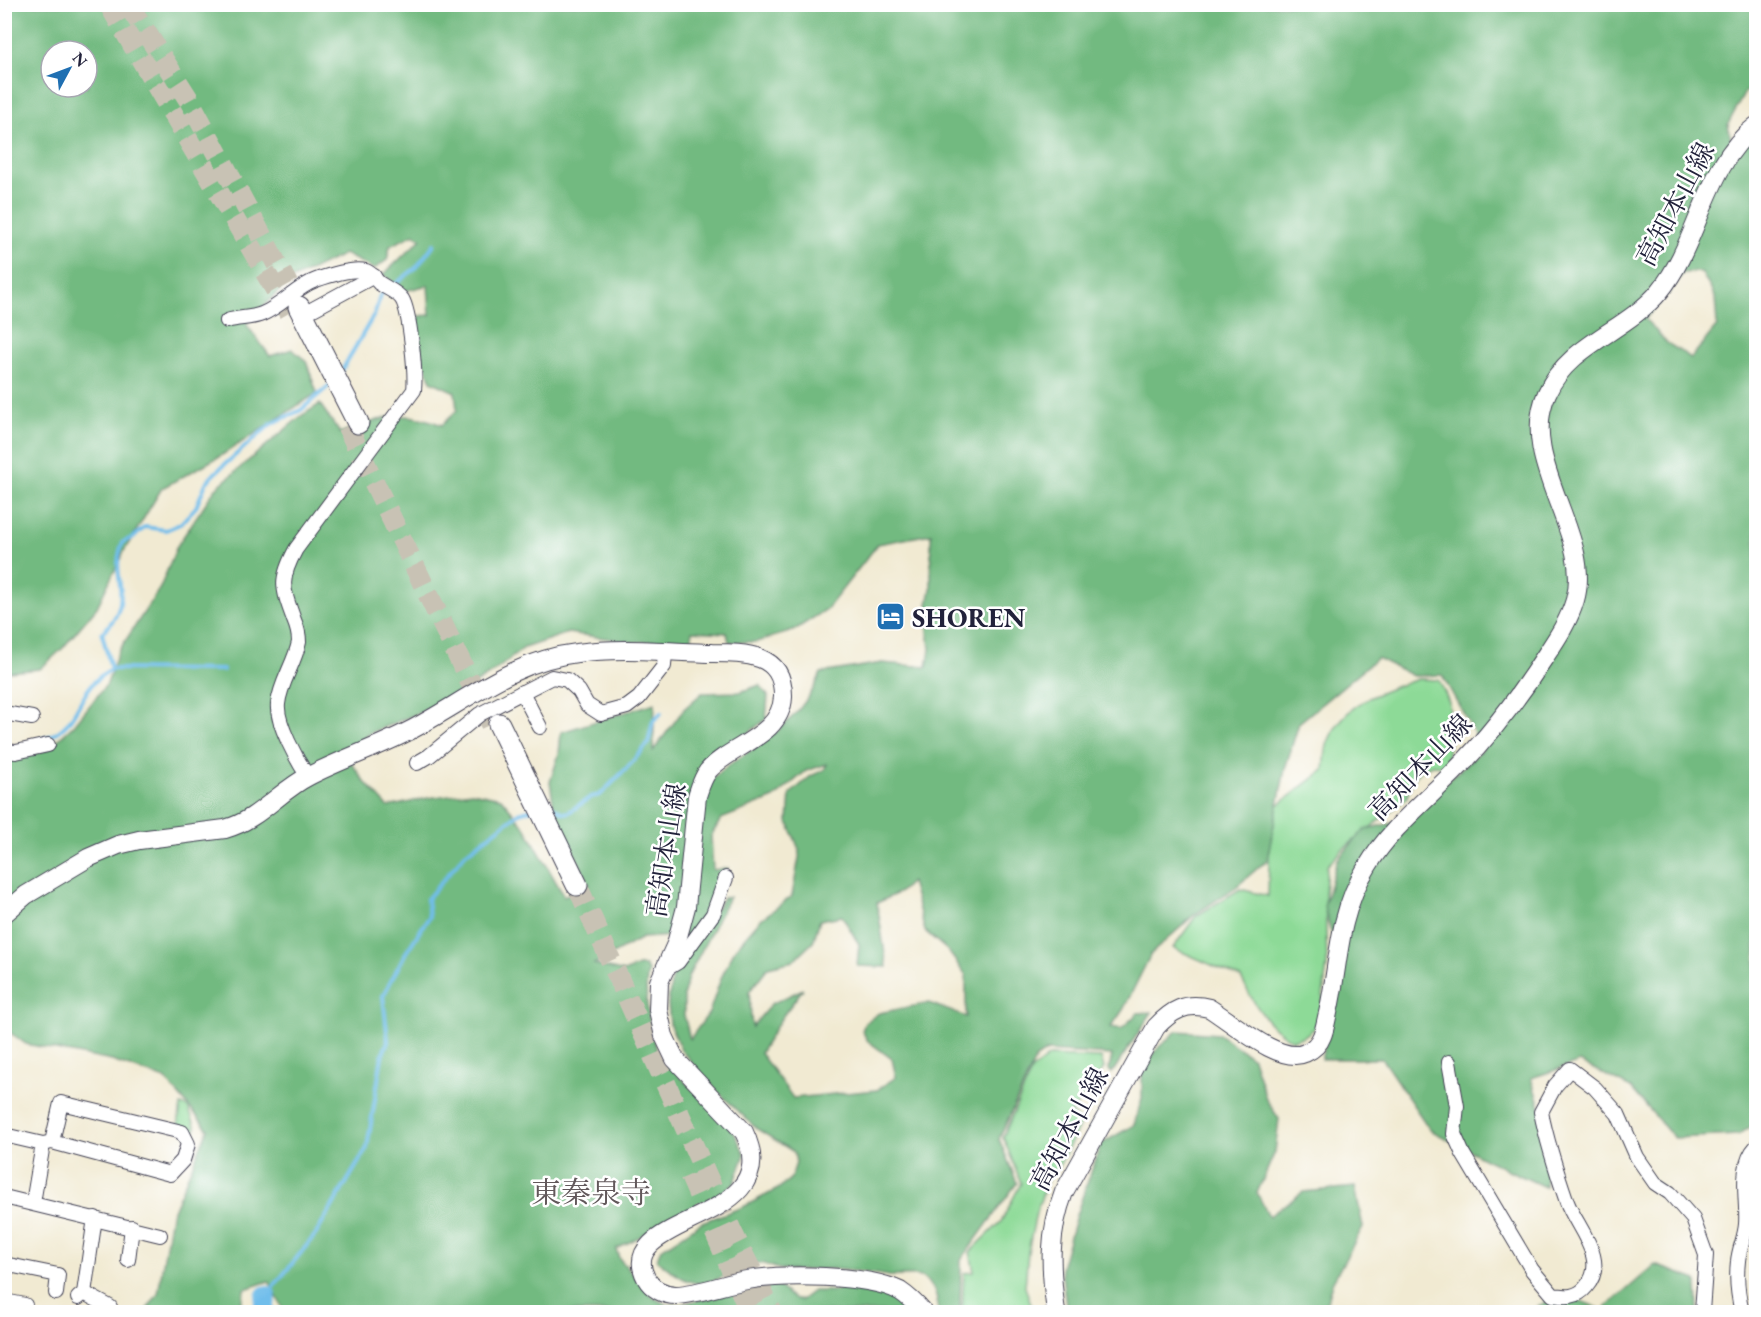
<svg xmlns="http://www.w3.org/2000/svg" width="1761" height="1317" font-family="'EB Garamond','Noto Serif JP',serif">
<rect width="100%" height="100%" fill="#fff"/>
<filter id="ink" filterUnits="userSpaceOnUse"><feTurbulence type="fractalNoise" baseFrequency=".0167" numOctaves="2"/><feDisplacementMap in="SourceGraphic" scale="12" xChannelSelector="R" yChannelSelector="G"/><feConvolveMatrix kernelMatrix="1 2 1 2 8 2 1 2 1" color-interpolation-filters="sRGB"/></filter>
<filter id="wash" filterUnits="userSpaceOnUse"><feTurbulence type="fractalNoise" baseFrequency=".008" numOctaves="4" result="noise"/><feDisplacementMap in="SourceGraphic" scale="24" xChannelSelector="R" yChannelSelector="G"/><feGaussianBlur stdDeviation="1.35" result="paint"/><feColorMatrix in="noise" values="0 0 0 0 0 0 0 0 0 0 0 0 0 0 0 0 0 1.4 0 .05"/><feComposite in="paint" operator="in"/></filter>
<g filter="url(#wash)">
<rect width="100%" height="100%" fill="#f1ead2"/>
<g fill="#8dda97" stroke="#587e69" stroke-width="1.5">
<path d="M1418,679L1439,680L1449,702L1451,732L1446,766L1432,765L1423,769L1414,778L1406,799L1343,849L1327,866L1325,893L1327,965L1321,1011L1315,1028L1304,1036L1293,1040C1269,1030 1252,1001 1241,978L1173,948L1196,916L1240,889L1268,896L1270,822L1277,806L1324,770C1325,761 1325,750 1328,742C1345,701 1381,692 1418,679Z"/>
<polygon points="1049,1056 1101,1058 1104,1068 1071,1113 1081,1123 1059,1166 1049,1176 1036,1213 1028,1252 1025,1287 1034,1312 962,1312 964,1273 974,1272 970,1252 1001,1222 1021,1183 1003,1137 1032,1070"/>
<polygon points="181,1105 188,1107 196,1128 194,1131 178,1126"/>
</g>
<g fill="#72ba80" stroke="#4a6e5e" stroke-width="1.5" fill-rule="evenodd">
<path d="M5,5H1756V89L1745,92L1728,124L1732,147L1756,136V1123L1738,1135L1674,1138L1631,1088L1580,1062L1531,1078L1549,1135L1545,1187L1487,1160L1430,1130L1382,1059H1321L1328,1033L1334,942L1324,907L1337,860L1365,829L1403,821L1483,749L1442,675L1413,676L1377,658L1299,723L1285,769L1267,860L1236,887L1194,915L1151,954L1123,1010L1111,1027L1121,1029L1138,1013L1152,1012L1112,1073L1109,1070L1112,1055L1047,1051L1036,1058L999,1139L1017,1183L961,1260L960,1312H938C938,1301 935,1287 925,1279C917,1273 900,1277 889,1276C870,1273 849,1270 830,1269C814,1268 795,1273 779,1269C771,1267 765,1263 757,1263C737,1264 721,1283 701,1283C685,1284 669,1269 657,1260L660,1250L702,1222L743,1207L778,1189L791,1178L796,1163L794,1152L757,1129L716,1090L681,1050L670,1024L668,1004L672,977L723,898L729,897L688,977L684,994V1015L690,1039L709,1013L721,978L735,949L760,920L792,896L800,852L788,822L790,794L811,776L824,770L827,764L806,771L774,798L721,819L711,836L713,870L728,868L712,908L679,954L704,799C707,792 709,784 714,778C728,762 750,753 766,740C790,722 810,701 821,673L882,663L927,667L930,649L926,615L931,589V534L878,544L827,609L793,631L756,642H729L727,633L692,631V640L633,642L568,633L524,648L492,673L448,701L370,733L346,755L364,781L388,807L428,798L472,792L501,798L525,827L564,896L589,884L555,814L550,782L559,754L561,732L655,703L653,751L684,709L702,693L740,692L760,685L768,696L766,719L746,735L712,756L678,918L671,936L642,938L594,964L624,972L638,966H645L648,971C643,995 650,1033 659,1055L734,1132L745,1154L735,1182L718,1196L616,1249L619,1258L654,1298L667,1305L682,1304L753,1286L777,1285L795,1300H801L813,1291H836L844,1286C871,1291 892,1293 913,1312H281L282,1307L269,1281L245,1289L239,1312H145L158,1294L171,1215L208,1129L165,1079L112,1061L26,1044L5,1029V761L48,749L74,725L107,684L118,652L160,588L177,546L215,489L301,416L320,404L340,433C381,419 399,407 442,425L457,410L455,392L431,381L416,342L418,316L430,315L428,285L405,291L383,275L421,239L414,234L390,246L387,260L374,269L344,254L289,281L246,324L270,356L292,349L306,361L317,393L222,455L162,488L124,551L97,607L62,649L40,669L9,672L5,671ZM51,51H87V87H51ZM1701,272L1715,297L1717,326L1691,358L1667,343L1645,319L1669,293L1683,273ZM911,882L925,931L948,951L966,975V1017L929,1003L879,1013L865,1023L862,1031L868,1041L892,1059L896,1077L877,1090L793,1098L760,1053L782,1017L803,989L771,1004L752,1027L749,992L768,967L793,961L813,942L820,920L842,916L859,944L857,966L887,967L877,903L900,892Z"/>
<polygon points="1177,1031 1219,1034 1253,1058 1266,1099 1279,1119 1275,1152 1257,1193 1269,1216 1303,1192 1355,1187 1363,1227 1332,1283 1324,1312 1067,1312 1061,1268 1076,1215 1101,1144 1134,1125 1142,1098 1142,1070 1159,1047"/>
<polygon points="1655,1265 1697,1280 1698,1312 1527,1312 1564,1294 1603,1310"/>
</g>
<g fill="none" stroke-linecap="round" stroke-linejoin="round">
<g stroke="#71beeb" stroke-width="4">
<polyline points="393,286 417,267 434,244"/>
<polyline points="341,372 375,313 380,296 384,291"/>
<polyline points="111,669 223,670"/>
<path d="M40,740C74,729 72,712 90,687C95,679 104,674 111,669L102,633C139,598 107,579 123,542L134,537L145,527L166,530L180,524L196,507L206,483L215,473L271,424L301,410L331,384"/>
<polyline points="547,804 564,813 569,812 591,797 600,795 625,770 648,744 653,721 661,713"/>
<polyline points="266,1296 316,1234 367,1148 382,1056 388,1041 383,996 405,954 429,917 427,899 465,854 519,813 532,809"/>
</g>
<polyline stroke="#71beeb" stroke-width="21" points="263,1312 266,1296"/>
</g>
</g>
<g filter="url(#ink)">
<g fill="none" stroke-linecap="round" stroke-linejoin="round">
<g stroke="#c8c2b4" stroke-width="21" stroke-dasharray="21 10" stroke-linecap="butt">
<polyline points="109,4 289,313"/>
<polyline points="128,4 189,100 288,285"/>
<polyline points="347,426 492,727"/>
<polyline points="577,885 732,1232 772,1312"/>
<polyline points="690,1175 750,1312"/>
</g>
<defs>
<g id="minor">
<polyline points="313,309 374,276"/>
<path d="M227,321C238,317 250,319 262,314C282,306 296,287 316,280C330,275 352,268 366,271C372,273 375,279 379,283C386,288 397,292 402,299C410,312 416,373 414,390L296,549C279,580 282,587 294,620C297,627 299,634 299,642C295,663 280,683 278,704C276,723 297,760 308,777"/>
<polyline points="522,692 540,727"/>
<polyline points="4,713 32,718"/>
<polyline points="4,751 16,752 48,745"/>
<polyline points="417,763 429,756 480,714 552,677 567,680 579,691 587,705 601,714 627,707 639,698 664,666 665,652"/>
<polyline points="663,971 678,962 713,914 726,878"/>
<path d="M1449,1062L1457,1106L1454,1134L1463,1154L1532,1270L1553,1295C1566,1297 1577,1298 1586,1287C1610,1260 1576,1227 1567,1202C1557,1173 1547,1142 1541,1112L1555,1086L1570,1069L1595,1088L1618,1114L1637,1157L1655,1183L1670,1193L1693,1219L1706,1255L1702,1312"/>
<polyline points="4,1135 43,1144 33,1203"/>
<polyline points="43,1144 52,1142 170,1174 183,1160 188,1144 182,1132 61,1103 52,1142"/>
<polyline points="4,1197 160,1235"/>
<polyline points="128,1260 132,1227"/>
<polyline points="4,1264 58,1275 56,1293"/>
<polyline points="84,1293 110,1307"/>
<polyline points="78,1298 84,1293 95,1218"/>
<polyline points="4,1301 25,1305"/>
<path d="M1742,1312C1738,1296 1736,1278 1738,1261C1739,1249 1745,1237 1746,1224C1748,1201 1738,1166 1756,1147"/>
</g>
<g id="major">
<path d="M4,914L26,895L88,858L118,845L139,840L225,829C259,820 279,791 309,776C342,759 376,748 409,731C463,703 514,660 577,653C621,647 669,652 713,653C745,653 784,653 783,697C781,737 730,745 708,771C702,779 700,787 697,796L686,907L676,944L659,982L658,1010L664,1036L675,1059L744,1132C789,1225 613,1214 646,1278C652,1289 664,1295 676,1295C700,1294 723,1284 747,1280C783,1274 867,1274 900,1291C909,1297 916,1304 923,1312"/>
<path d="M1056,1312C1050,1268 1048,1234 1064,1192L1156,1027C1172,1010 1186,1002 1209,1008C1231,1021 1280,1065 1305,1053C1312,1050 1319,1044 1322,1036C1325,1029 1326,1020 1328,1013C1335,983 1337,952 1344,923C1349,903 1356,884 1367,867C1389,830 1423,803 1453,773C1488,738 1517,700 1544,658C1556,640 1569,621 1575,600C1594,535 1516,461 1547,393C1568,345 1626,331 1659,292C1699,244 1705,164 1756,126"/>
</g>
<g id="highway">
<polyline points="299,307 358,423"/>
<polyline points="499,724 577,885"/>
</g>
</defs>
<use href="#minor" stroke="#414052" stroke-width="16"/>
<use href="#major" stroke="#414052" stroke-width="20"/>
<use href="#highway" stroke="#414052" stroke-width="23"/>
<use href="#minor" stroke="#fff" stroke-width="14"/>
<use href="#major" stroke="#fff" stroke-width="18"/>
<use href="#highway" stroke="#fff" stroke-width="21"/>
</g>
</g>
<defs>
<symbol id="hotel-square" viewBox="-11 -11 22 22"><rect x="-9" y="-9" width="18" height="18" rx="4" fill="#1f6fb2" stroke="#fff"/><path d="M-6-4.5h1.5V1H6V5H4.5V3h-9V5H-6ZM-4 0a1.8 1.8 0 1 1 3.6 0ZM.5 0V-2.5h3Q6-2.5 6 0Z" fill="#fff"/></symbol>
</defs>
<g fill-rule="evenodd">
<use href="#hotel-square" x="874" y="600" width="33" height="33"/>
</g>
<g text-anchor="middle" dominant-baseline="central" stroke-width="5" stroke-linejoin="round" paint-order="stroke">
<g font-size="27" fill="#22223b" stroke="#fff">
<text transform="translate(1675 204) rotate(-62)">高知本山線</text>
<text transform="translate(1420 767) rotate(-46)">高知本山線</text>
<text transform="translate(666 850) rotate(-81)">高知本山線</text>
<text transform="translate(1069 1129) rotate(-62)">高知本山線</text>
</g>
<g font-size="27" font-weight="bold" fill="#22223b" stroke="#fff" text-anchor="start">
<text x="912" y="617">SHOREN</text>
</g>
<g font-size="30" fill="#62585b" stroke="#fff">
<text x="591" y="1192">東秦泉寺</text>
</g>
</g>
<rect width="1761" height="1317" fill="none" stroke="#fff" stroke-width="24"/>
<g transform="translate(69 69) rotate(49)"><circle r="28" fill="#ffffff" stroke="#a7a7b1" stroke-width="1.5"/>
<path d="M0-4.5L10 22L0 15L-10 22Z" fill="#1f6fb2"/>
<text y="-9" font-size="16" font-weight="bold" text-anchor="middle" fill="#22223b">N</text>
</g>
</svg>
